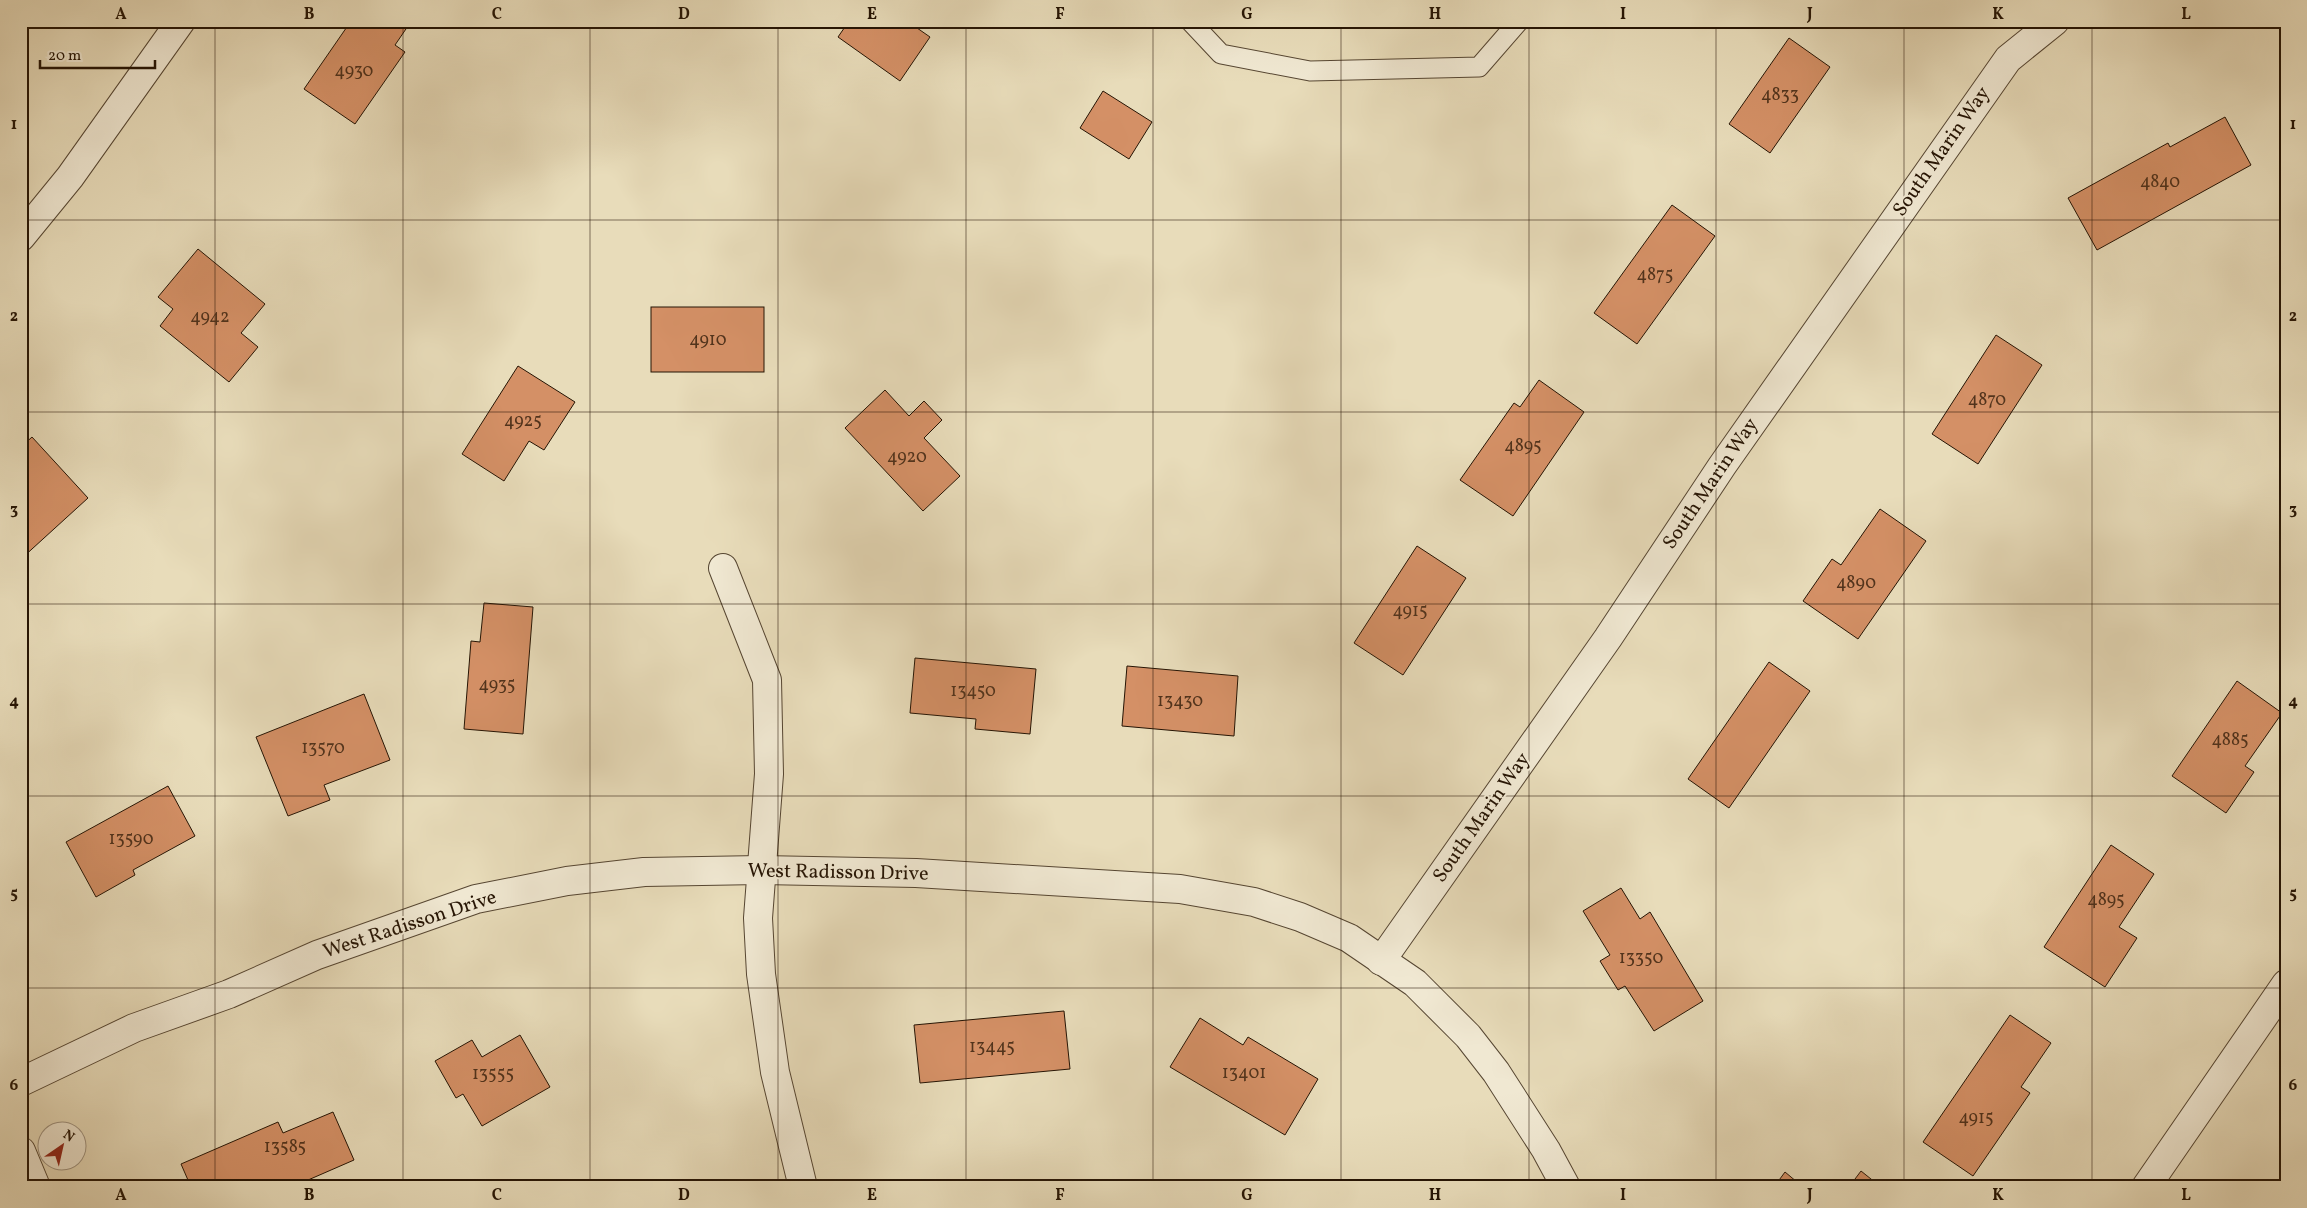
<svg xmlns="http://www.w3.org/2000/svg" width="2307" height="1208" font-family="Vollkorn,serif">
<rect width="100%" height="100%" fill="#e8dcba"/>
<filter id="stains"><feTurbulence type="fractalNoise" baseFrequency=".004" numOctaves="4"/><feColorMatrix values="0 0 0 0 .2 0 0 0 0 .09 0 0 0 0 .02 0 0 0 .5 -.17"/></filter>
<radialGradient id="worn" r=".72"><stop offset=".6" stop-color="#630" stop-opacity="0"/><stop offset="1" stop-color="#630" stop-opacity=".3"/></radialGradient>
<g fill="#d49066" stroke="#251404">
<polygon points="351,21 402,21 408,26 395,45 405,52 355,124 304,89"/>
<polygon points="849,21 907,21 930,37 900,81 838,37"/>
<polygon points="1789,38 1830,67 1770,153 1729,124"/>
<polygon points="1103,91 1152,122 1129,159 1080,128"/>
<polygon points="2225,117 2251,165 2097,250 2068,198 2168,143 2170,147"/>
<polygon points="1672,205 1715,236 1637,344 1594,313"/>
<polygon points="198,249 265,304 241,333 258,347 229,382 160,326 173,309 158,297"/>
<rect x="651" y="307" width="113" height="65"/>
<polygon points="1996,335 2042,365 1978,464 1932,434"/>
<polygon points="518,366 575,402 544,450 529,441 504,481 462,454"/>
<polygon points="1539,380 1584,412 1513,516 1460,480 1514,403 1520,407"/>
<polygon points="885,390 909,416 924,401 942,420 924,438 960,476 923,511 845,428"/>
<polygon points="32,437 88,498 21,559 21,447"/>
<polygon points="1880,509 1926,541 1858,639 1803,601 1832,559 1841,565"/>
<polygon points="1417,546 1466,578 1403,675 1354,643"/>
<polygon points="484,603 533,607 523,734 464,729 471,641 480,642"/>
<polygon points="915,658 1036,669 1030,734 975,729 976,719 910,713"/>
<polygon points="1769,662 1810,691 1729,808 1688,779"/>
<polygon points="1127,666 1238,676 1234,736 1122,726"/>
<polygon points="2237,681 2282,713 2245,766 2254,772 2226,813 2172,776"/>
<polygon points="364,694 390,760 324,785 330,800 288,816 256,737"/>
<polygon points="168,786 195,836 133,870 135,875 96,897 66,842"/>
<polygon points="2111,845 2154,874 2119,927 2137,938 2105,987 2044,947"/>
<polygon points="1621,888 1640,919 1650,912 1703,1001 1654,1031 1625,986 1618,990 1600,961 1610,955 1583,911"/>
<polygon points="1064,1011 1070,1069 920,1083 914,1025"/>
<polygon points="2010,1015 2051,1043 2021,1087 2030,1093 1973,1176 1923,1142"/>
<polygon points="1200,1018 1243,1045 1248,1037 1318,1079 1285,1135 1170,1067"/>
<polygon points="520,1035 550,1087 482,1126 463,1094 456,1098 435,1061 472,1040 482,1057"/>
<polygon points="333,1112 354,1160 292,1187 191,1187 181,1164 278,1122 283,1133"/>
<polygon points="1861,1171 1881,1187 1849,1187"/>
<polygon points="1785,1172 1803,1187 1774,1187"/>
</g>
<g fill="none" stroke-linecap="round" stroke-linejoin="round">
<defs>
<polyline id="lane" points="1190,21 1221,54 1310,71 1479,67 1519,21"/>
<g id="street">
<polyline points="21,237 70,177 181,21"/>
<polyline points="723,568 767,680 769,774 758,918 761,974 775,1072 803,1187"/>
<polyline points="1381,961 1608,638 1722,466 2008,59 2055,21"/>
<polyline points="21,1082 134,1028 229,994 317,955 476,899 567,881 644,872 760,870 916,873 1180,889 1254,902 1300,917 1349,938 1415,983 1468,1036 1496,1072 1546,1150 1566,1187"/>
<polyline points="21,1151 36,1187"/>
<polyline points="2146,1187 2286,984"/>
</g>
</defs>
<use href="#lane" stroke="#564632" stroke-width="21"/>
<use href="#street" stroke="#564632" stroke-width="30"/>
<use href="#lane" stroke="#f0e8d2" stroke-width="19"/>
<use href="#street" stroke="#f0e8d2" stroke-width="28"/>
</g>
<path fill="none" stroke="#251404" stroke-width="1" stroke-opacity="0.55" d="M215,21V1187M403,21V1187M590,21V1187M778,21V1187M966,21V1187M1153,21V1187M1341,21V1187M1529,21V1187M1716,21V1187M1904,21V1187M2092,21V1187M21,220H2286M21,412H2286M21,604H2286M21,796H2286M21,988H2286"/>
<g text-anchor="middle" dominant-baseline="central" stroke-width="4" stroke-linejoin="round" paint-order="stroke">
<g font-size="18" fill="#51331c">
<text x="354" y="71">4930</text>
<text x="1780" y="95">4833</text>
<text x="2160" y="182">4840</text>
<text x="1655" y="275">4875</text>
<text x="210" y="317">4942</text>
<text x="708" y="340">4910</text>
<text x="1987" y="400">4870</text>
<text x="523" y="421">4925</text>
<text x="1523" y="446">4895</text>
<text x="907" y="457">4920</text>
<text x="1856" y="583">4890</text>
<text x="1410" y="611">4915</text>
<text x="497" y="685">4935</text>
<text x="973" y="691">13450</text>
<text x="1180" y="701">13430</text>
<text x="2230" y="740">4885</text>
<text x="323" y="748">13570</text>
<text x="131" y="839">13590</text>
<text x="2106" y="900">4895</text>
<text x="1641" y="958">13350</text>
<text x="992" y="1047">13445</text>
<text x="1244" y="1073">13401</text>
<text x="493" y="1074">13555</text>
<text x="1976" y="1118">4915</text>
<text x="285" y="1147">13585</text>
</g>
<g font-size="20" fill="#251404" stroke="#f0e8d2">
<text transform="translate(1942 152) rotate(-55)">South Marin Way</text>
<text transform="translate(1711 484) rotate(-56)">South Marin Way</text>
<text transform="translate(1482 818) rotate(-55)">South Marin Way</text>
<text transform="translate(838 873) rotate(1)">West Radisson Drive</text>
<text transform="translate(410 925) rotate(-18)">West Radisson Drive</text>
</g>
</g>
<rect width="2307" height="1208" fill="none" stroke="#e8dcba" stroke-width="55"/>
<g transform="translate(62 1146) rotate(34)"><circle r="24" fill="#f0e8d2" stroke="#9f9380"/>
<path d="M0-4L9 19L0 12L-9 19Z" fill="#8f2418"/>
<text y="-8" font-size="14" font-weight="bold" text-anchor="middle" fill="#251404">N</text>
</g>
<path d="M40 60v8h115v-8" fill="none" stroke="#251404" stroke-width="2.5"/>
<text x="48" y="60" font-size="15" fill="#251404" stroke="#f0e8d2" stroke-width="4" paint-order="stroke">20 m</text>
<rect x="28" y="28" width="2252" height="1152" fill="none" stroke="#251404" stroke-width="2"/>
<g font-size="16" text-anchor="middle" font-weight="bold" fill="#251404">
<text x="121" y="19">A</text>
<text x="309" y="19">B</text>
<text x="497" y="19">C</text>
<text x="684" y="19">D</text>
<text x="872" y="19">E</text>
<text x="1060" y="19">F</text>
<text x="1247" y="19">G</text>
<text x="1435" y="19">H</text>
<text x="1623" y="19">I</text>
<text x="1810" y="19">J</text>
<text x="1998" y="19">K</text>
<text x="2186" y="19">L</text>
<text x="14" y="129">1</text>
<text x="2293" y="129">1</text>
<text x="14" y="321">2</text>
<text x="2293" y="321">2</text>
<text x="14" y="514">3</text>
<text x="2293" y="514">3</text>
<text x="14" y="706">4</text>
<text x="2293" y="706">4</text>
<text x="14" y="898">5</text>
<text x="2293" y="898">5</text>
<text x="14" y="1090">6</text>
<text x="2293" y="1090">6</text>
<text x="121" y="1200">A</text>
<text x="309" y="1200">B</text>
<text x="497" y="1200">C</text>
<text x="684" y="1200">D</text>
<text x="872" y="1200">E</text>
<text x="1060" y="1200">F</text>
<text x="1247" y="1200">G</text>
<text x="1435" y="1200">H</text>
<text x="1623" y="1200">I</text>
<text x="1810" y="1200">J</text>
<text x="1998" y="1200">K</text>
<text x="2186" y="1200">L</text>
</g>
<rect width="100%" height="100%" filter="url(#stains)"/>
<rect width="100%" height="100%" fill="url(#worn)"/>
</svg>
